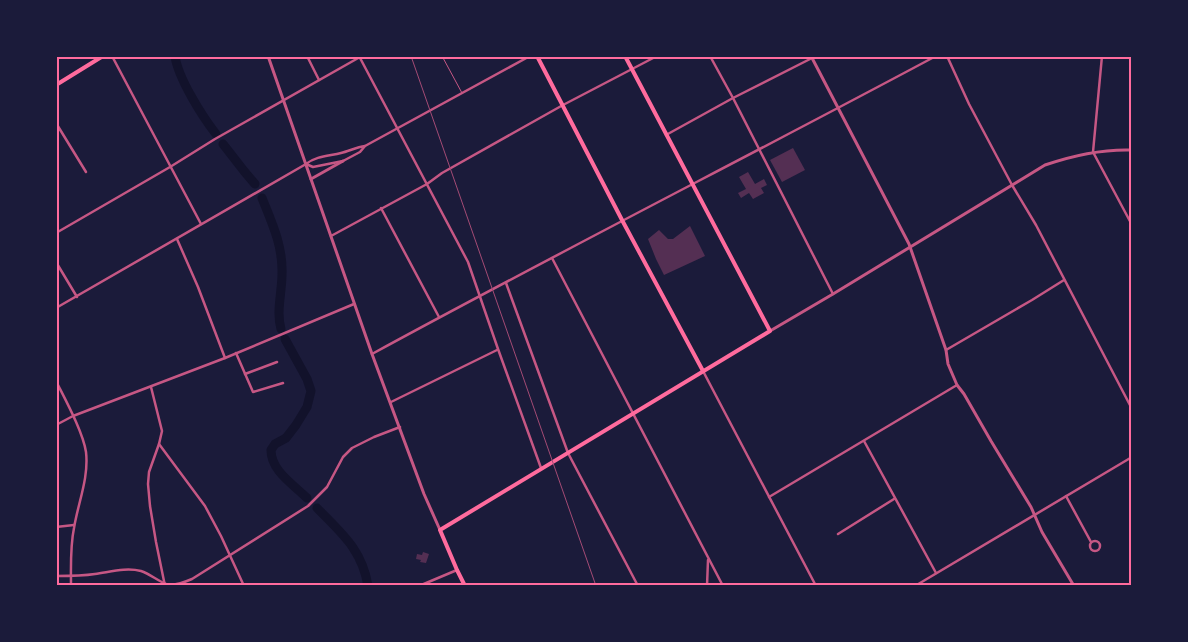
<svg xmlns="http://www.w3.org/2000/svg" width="1188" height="642" font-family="'Asap Condensed',sans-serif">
<rect width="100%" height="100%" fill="#1b1b3a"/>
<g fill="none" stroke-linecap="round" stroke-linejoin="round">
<g stroke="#12122b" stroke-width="9">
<path d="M175,56C178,78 202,116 216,134"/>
<polyline points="223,144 244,171 255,184"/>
<path d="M262,198C272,223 283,246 282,274C282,292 276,312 281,329"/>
<path d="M285,339L307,379L311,391L307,407L296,425L286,438L275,444L271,450C271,471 293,484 307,498"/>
<path d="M317,508C341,533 362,549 368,586"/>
</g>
</g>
<g fill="#542f53">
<polygon points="793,148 805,170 782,182 770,160"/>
<polygon points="748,172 755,184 764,179 767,185 761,188 764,193 753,199 749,193 741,198 738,193 746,189 739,177"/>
<polygon points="690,226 705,256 664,275 656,259 648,239 659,230 668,239 673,239"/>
<polygon points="423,552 429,554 426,563 420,562 421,560 416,559 417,554 422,555"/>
</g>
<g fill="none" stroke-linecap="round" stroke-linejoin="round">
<polyline stroke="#c65784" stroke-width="1" points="442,56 462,93"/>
<g stroke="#c65784" stroke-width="2.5">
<polyline points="112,56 201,224"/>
<polyline points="307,56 319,80"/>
<polyline points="359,56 468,262 498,349 541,468"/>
<polyline points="710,56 733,98 833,294"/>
<polyline points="947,56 969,104 1012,185 1036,225 1132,409"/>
<polyline points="1102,56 1093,152 1132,225"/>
<polyline points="56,123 86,172"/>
<polyline points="666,135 733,98 816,56"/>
<polyline points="306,164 313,167 343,161 360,152 365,146 530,56"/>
<polyline points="381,208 439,317"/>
<polyline points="56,233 170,167 215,139 360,57"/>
<polyline points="331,236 427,184 442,173 563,105 657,56"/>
<polyline points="177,239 198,287 225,358"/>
<polyline points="552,258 723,586"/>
<polyline points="56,262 77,297"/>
<polyline points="506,283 568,453 638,586"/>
<path d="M56,308L306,164C316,156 329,156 341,153C349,151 357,147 365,146"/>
<polyline points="946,350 1032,300 1064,280"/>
<polyline points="236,353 253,392 283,383"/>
<path d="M372,354C559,252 749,156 936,56"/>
<polyline points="703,371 816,586"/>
<polyline points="245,374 277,362"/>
<path d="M56,381C66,401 83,432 86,452C89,478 78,503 74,528C70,547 71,566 71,586"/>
<polyline points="151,387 162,431 159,444 205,506 221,536 244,586"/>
<polyline points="391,402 497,350"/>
<polyline points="56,425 73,416 225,358 354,304"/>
<polyline points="864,441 936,573"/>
<polyline points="159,444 149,472 148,484 150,506 156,542 165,586"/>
<polyline points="1066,496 1091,542"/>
<polyline points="769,497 957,385"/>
<polyline points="56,527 74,525"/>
<polyline points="838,534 894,499"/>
<circle cx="1095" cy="546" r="5"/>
<path d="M56,576C69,576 82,576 95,574C110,572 126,567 141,571C150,574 158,581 166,584C173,586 185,582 192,579L308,506L327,487L343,457L352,448L374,437L400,427"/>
<polyline points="419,586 457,570"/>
<polyline points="707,586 708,560"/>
<polyline points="915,586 1132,457"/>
</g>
<g stroke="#c65784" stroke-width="3">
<polyline points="268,56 372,354 424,494 440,530"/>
<polyline points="811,56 909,244 946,350 948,364 957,385 964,394 991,441 1031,507 1042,532 1074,586"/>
<polyline points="311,179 343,161"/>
<path d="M770,331L833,294L1045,165C1074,155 1102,149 1132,150"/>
</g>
<g stroke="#ff6b9d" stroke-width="4">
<polyline points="537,56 622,220 703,371"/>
<polyline points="56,85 103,56"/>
<polyline points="465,586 457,570 440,530 770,331 625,56"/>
</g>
<polyline stroke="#a44b75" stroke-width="1" points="411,56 596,586"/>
</g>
<rect width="1188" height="642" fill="none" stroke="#1b1b3a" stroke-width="115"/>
<rect x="58" y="58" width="1072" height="526" fill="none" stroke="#ff6b9d" stroke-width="2"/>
</svg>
